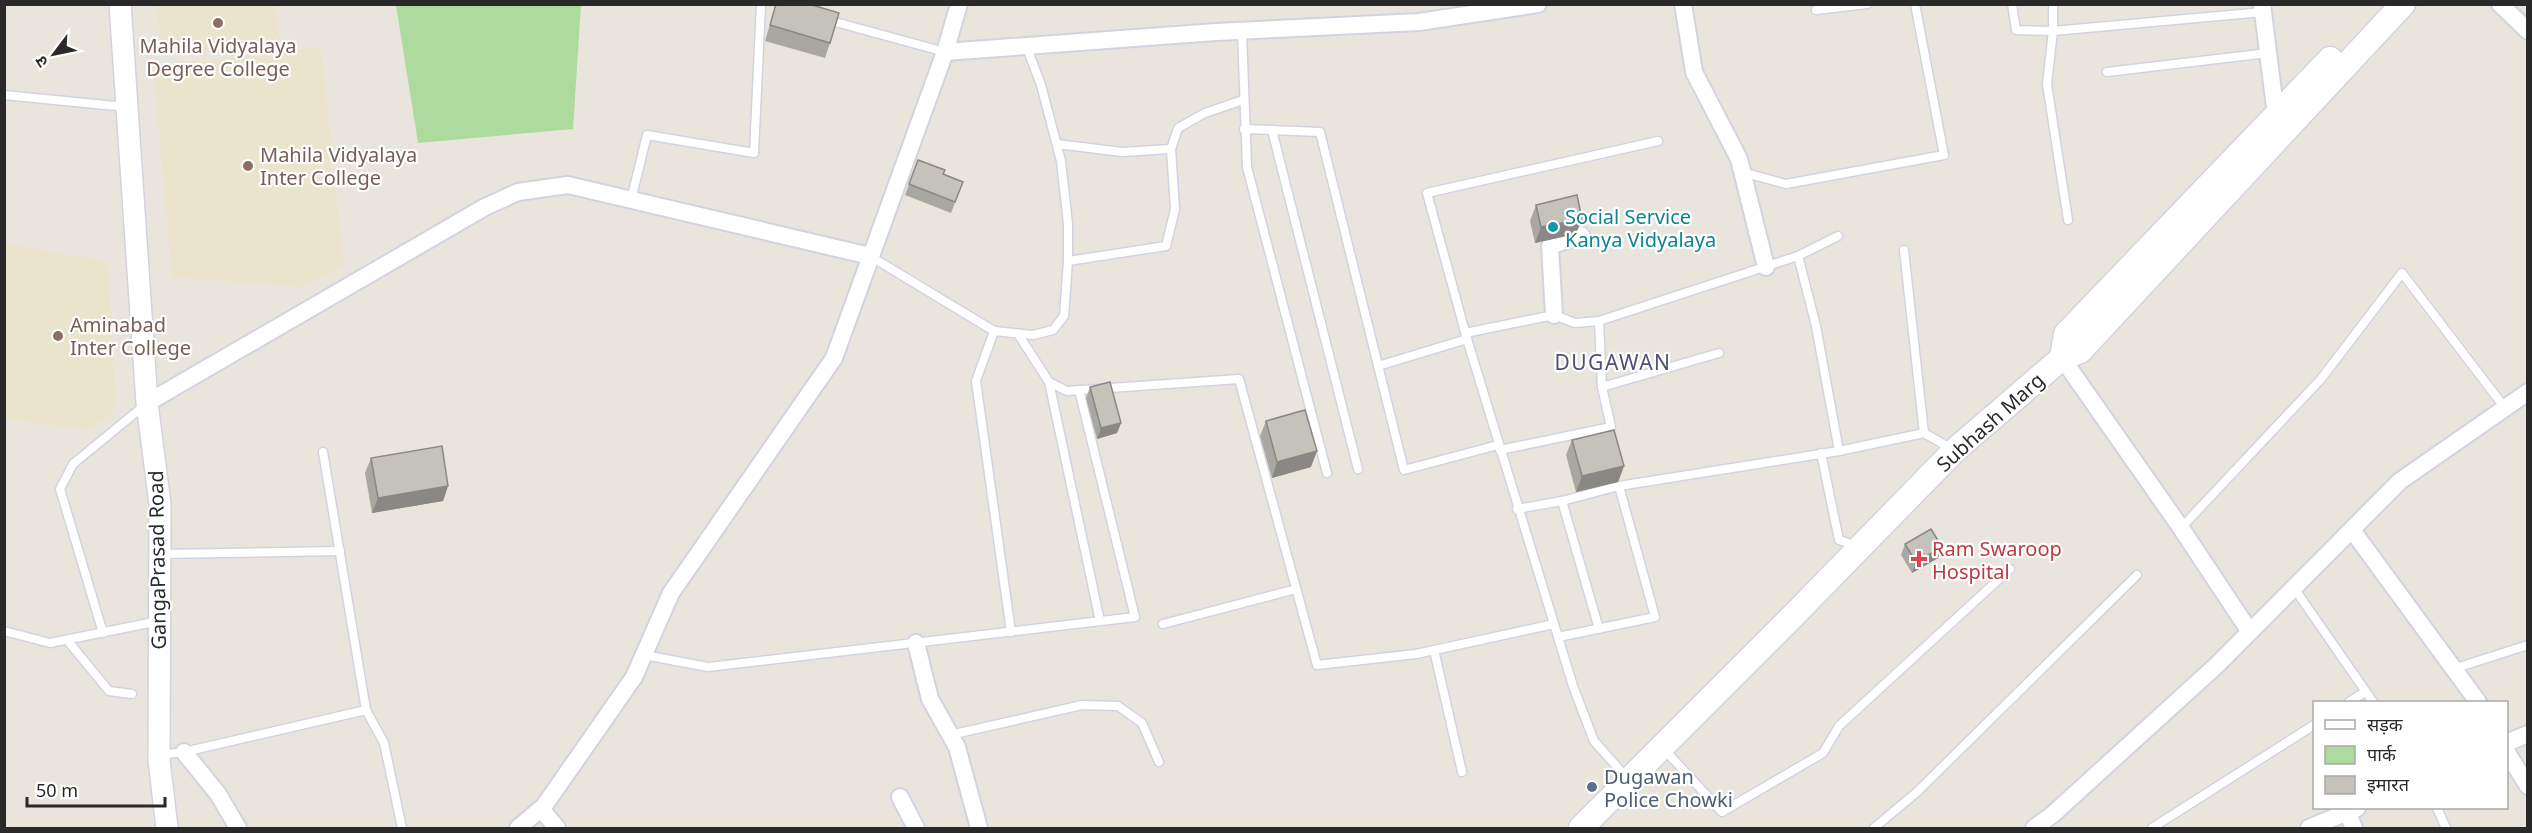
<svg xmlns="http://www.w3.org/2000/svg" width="2532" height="833" font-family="'Noto Sans','Noto Sans Devanagari',sans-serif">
<rect width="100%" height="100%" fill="#eae5dc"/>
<g fill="#eae4cd">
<polygon points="157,5 276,5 280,42 199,53 160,54"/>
<polygon points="321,47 344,266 301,287 172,277 153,67"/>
<polygon points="5,243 108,262 116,410 87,430 5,418"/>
</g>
<polygon fill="#addb9e" points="396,5 581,5 573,129 418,143"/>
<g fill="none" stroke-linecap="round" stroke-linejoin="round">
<defs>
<g id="service">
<polyline points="2012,4 2016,30 2053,31 2263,12"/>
<polyline points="2053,4 2053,31 2047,84 2068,220"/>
<polyline points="1816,10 1867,4"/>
<polyline points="828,20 945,52"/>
<polyline points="1242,31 1247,167 1327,473"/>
<polyline points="2107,72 2268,53"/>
<polyline points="4,95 126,107"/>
<polyline points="1244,129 1320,132 1404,470 1498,445"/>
<polyline points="1272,130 1358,469"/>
<polyline points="1057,144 1122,152 1171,149"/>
<polyline points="1742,172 1786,184 1944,155 1915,4"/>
<polyline points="631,200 647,135 754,153 761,4"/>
<polyline points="1904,250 1924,433"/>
<polyline points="870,256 994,331 1033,335 1053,330 1064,316 1068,261 1068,224 1061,161 1041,85 1027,48"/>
<polyline points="1798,256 1816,326 1839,451"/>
<polyline points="1068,261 1166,246 1175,209 1171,149 1178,128 1205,113 1243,100"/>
<polyline points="1599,321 1602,387 1719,353"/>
<polyline points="994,331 976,381 1011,632"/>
<polyline points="1465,333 1554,315 1575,323 1599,321 1798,256 1838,236"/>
<polyline points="1018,334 1049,382 1067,391 1239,379 1317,665 1416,654 1554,624"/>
<polyline points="1378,366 1467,339"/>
<polyline points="1049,382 1100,621"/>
<polyline points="1500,450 1611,427 1602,387"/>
<polyline points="323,452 366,710 384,743 402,828"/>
<polyline points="1821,453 1839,540 1857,546"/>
<polyline points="1562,501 1599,629"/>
<polyline points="1517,509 1562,501 1619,486 1839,451 1924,433 1952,449"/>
<polyline points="2181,528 2321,379 2402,273 2505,408"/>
<polyline points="160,554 340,551"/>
<polyline points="2294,588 2373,702"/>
<polyline points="1163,624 1296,589"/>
<polyline points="4,631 50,643 159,621"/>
<polyline points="103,633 60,489 73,464 146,404"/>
<polyline points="1558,637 1655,617 1619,486"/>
<polyline points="67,640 109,691 132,694"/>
<polyline points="1434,650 1462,772"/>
<polyline points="644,655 708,667 1135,617 1079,390"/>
<polyline points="2453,669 2528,645"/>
<polyline points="2349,702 2365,692"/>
<polyline points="950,735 1082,705 1118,706 1142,723 1159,762"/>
<polyline points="1663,748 1722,812 1823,753 1839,726 2010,569"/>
<polyline points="160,755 184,752 366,710"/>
<polyline points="1627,778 1594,741 1573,686 1467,339 1427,193 1658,141"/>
<polyline points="2437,808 2446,828"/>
<polyline points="1874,828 1917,792 2137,575"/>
<polyline points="2152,828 2314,725"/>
</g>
<g id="minor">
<polyline points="1683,4 1694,72 1739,159 1766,267"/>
<polyline points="2262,4 2276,116 2281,121"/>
<polyline points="2500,4 2528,31"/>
<polyline points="945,52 1216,32 1419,22 1538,4"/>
<polyline points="1554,315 1550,246 1581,235"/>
<polyline points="2062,358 2181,528 2250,632"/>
<polyline points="147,403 485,207 518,192 568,185 870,256"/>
<polyline points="2352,530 2478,702"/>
<polyline points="916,643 930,699 957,747 979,828"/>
<polyline points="2506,743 2528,734"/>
<polyline points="2506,751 2528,786"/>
<polyline points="184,752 218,794 238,828"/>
<polyline points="900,797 916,828"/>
<polyline points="541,809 557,828"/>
<polyline points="2347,812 2354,828"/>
<polyline points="518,828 544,806 634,677 671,593 834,358 945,52 959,4"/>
<polyline points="2034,828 2052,815 2218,664 2400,481 2528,392"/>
<polyline points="2309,828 2357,808"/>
</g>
<polyline id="tertiary" points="120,4 147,403 160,504 159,760 167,828"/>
<g id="secondary">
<polyline points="2062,358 2066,334 2330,59"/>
<polyline points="1581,828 1791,618 1955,450 2062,358 2080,351 2403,4"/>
</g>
</defs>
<use href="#service" stroke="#d2d3e0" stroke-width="11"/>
<use href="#minor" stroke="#d2d3e0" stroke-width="20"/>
<use href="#tertiary" stroke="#d2d3e0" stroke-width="24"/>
<use href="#secondary" stroke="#d2d3e0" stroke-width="27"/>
<use href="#service" stroke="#fff" stroke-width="8"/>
<use href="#minor" stroke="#fff" stroke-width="16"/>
<use href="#tertiary" stroke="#fff" stroke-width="21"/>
<use href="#secondary" stroke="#fff" stroke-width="24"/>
</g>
<g fill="#a9a7a2">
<polygon points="776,4 809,4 830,43 825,58 765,41"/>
<polygon points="918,160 943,174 963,182 951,213 905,195"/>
<polygon points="1536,205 1576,234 1535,243 1530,221"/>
<polygon points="1090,387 1121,423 1117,433 1097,439 1086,398"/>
<polygon points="1266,421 1311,467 1272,478 1260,436"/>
<polygon points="1572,440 1624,466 1618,482 1576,492 1566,455"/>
<polygon points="371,458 448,486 443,501 372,513 365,473"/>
<polygon points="1905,544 1938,558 1912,573 1901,555"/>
</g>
<g fill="#8a8884">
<polygon points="1582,219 1576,234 1535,243 1541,227"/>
<polygon points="1121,423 1117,433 1097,439 1101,428"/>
<polygon points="1317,451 1311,467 1272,478 1277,462"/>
<polygon points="1624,466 1618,482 1576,492 1582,476"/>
<polygon points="448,486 443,501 372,513 378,498"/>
<polygon points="1942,547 1938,558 1912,573 1916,562"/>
</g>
<g fill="#c5c2bc" stroke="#8a8884" stroke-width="1.5">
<polygon points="776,4 809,4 839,13 830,43 770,25"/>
<polygon points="918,160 945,170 943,174 963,182 955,202 909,184"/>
<polygon points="1577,195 1582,219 1541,227 1536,205"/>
<polygon points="1110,382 1121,423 1101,428 1090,387"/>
<polygon points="1305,410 1317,451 1277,462 1266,421"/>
<polygon points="1614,430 1624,466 1582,476 1572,440"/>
<polygon points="442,446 448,486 378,498 371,458"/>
<polygon points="1931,529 1942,547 1916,562 1905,544"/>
</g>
<g fill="#8d6e63" stroke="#fff" stroke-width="2">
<circle cx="218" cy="23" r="6"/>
<circle cx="248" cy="166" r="6"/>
<circle cx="58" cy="336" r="6"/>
</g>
<circle fill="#0f9aa8" stroke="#fff" stroke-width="2" cx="1553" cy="227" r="6"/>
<path fill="#e0444e" stroke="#fff" stroke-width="2" d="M1916 550h6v6h6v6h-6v6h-6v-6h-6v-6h6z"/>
<circle fill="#5c6f8a" stroke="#fff" stroke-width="2" cx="1592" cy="787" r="6"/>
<g text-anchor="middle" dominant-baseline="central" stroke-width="4.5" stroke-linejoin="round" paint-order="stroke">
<g font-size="20" fill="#785e54" stroke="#fff" text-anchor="start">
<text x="218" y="45" text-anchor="middle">Mahila Vidyalaya<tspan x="218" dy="23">Degree College</tspan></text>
<text x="260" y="154">Mahila Vidyalaya<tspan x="260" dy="23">Inter College</tspan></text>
<text x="70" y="324">Aminabad<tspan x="70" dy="23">Inter College</tspan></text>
</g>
<g font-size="20" fill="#0d838f" stroke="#fff" text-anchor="start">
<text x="1565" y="216">Social Service<tspan x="1565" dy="23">Kanya Vidyalaya</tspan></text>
</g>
<g font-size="20" fill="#292929" stroke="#fff">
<text transform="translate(1990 422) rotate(-42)">Subhash Marg</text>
<text transform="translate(157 560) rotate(-91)">GangaPrasad Road</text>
</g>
<g font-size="20" fill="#be3a42" stroke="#fff" text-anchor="start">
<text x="1932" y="548">Ram Swaroop<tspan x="1932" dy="23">Hospital</tspan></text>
</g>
<g font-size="20" fill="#4e5e75" stroke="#fff" text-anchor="start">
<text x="1604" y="776">Dugawan<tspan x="1604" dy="23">Police Chowki</tspan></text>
</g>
<g font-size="21" letter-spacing="1.5" fill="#4e5175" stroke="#fff">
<text x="1613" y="362">DUGAWAN</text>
</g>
</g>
<rect width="2532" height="833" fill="none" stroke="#292929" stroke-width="12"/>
<rect x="2313" y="701" width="195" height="108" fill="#ffffff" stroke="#a9a9a9" stroke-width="1.5"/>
<rect x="2325" y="720" width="30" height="9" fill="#ffffff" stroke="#a9a9a9" stroke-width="1.5"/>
<text x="2367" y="731" font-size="18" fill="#292929">सड़क</text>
<rect x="2325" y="746" width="30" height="18" fill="#addb9e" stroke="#a9a9a9" stroke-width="1.5"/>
<text x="2367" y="761" font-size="18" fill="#292929">पार्क</text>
<rect x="2325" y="776" width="30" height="18" fill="#c5c2bc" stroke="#a9a9a9" stroke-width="1.5"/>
<text x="2367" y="791" font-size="18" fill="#292929">इमारत</text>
<g transform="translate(54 54) rotate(238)" stroke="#ffffff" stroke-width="4.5" paint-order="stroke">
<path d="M0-4.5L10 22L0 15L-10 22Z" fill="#292929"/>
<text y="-9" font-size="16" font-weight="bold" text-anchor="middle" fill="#292929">उ</text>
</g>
<path d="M27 797v9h138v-9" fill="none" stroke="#292929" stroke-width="3"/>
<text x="36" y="797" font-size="18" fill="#292929" stroke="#ffffff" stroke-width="4.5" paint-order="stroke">50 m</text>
</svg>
